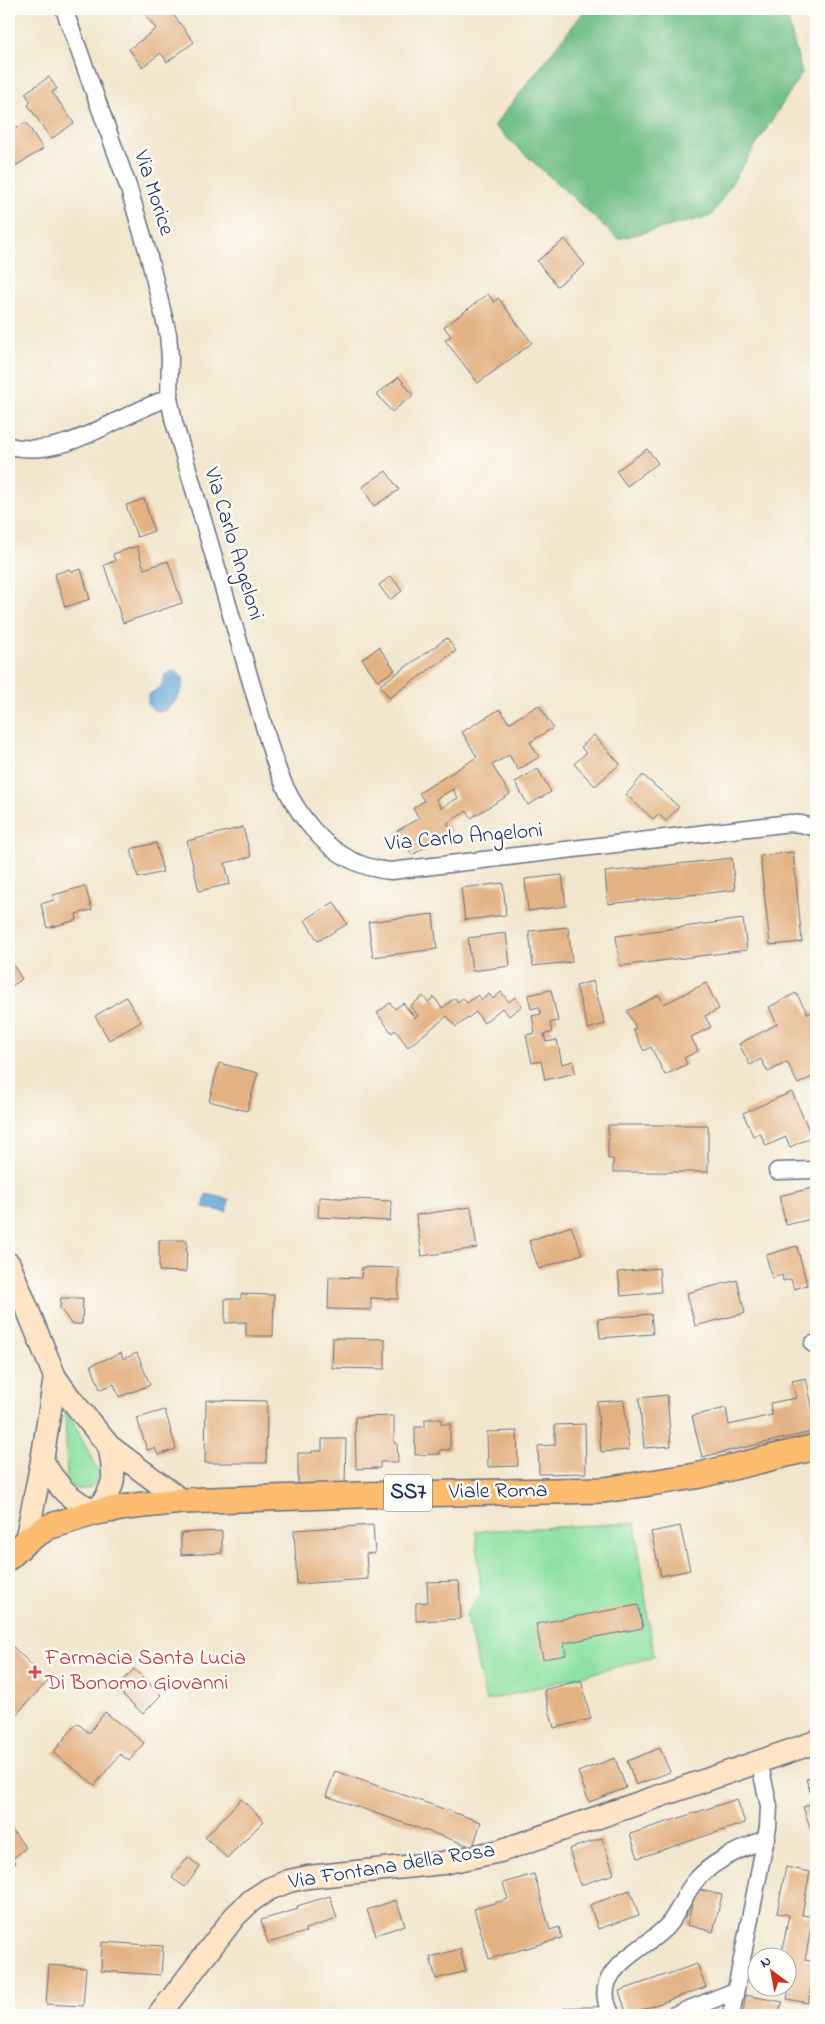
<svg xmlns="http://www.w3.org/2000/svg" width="825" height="2024" font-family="'Indie Flower',sans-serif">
<rect width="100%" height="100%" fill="#fdfcf7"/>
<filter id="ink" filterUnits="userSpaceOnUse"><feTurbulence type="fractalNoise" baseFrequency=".02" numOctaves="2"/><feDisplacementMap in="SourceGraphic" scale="10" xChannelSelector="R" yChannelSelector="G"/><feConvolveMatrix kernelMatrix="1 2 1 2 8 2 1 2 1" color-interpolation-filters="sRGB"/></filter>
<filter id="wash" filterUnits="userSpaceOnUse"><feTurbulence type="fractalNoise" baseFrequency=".0096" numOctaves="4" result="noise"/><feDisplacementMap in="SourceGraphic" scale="20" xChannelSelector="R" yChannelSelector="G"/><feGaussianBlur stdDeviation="1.12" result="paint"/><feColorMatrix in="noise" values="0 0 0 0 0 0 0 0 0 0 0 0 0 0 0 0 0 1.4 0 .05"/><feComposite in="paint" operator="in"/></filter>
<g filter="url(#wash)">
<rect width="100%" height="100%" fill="#f2e6cc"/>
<g fill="#8ee1a2" stroke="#548880">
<path d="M65,1407L99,1472C96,1486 90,1490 75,1489L67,1481Z"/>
<polygon points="635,1523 654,1657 486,1701 466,1614 481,1595 476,1531"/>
</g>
<polygon fill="#72bf88" stroke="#467773" points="586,9 785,9 802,73 711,216 618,239 494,126"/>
<g fill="#61a1d3" stroke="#3e6898">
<path d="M172,671H176L183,678C185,695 163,725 148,704V695L161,687L165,675Z"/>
<polygon points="206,1194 229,1199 227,1212 203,1208"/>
</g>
<g id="blocks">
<g fill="#e3b283" fill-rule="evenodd">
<polygon points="141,9 169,9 194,42 167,62 161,53 142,67 129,49 156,29"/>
<polygon points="49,77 57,89 52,92 74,123 51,139 28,105 31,102 25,93"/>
<polygon points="26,122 43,149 12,168 9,162 9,133"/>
<polygon points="565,239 585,265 557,286 537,261"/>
<polygon points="488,294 494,302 498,298 532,343 478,383 445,340 451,336 444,327"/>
<polygon points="399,377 413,395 392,412 377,394"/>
<polygon points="647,449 658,463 627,486 616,471"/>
<polygon points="386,471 399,490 374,506 362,487"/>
<polygon points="144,499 154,531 137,537 126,505"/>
<polygon points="137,546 144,569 168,561 182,603 123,623 104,565 115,561 113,554"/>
<polygon points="70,569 71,572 81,569 90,599 65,607 55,574"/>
<polygon points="391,576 402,591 390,600 379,585"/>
<polygon points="447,638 456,651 389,698 380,685"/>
<polygon points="379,647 395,670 378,681 362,659"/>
<path d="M539,705L553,728L530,742L539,757L518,770L509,755L492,765L510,794L471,818L467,811L447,823L452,831L412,855L397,831L419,818L413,808L424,801L419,793L477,757L462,732L500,709L509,723ZM453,789L458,798L441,808L436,799Z"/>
<polygon points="594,735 620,764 595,786 574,764 586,753 581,747"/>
<polygon points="538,769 551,792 528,805 515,782"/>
<polygon points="643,775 679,807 666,821 658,814 653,819 626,795"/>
<polygon points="243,827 251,857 225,863 230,884 199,891 187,841"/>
<polygon points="156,843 163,872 138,878 131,849"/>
<polygon points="793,852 802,942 770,945 760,856"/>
<polygon points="732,858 735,890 608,904 605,872"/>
<polygon points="562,875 566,906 528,911 525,879"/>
<polygon points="503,883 506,915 465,920 461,888"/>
<polygon points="85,886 92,910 76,914 77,920 47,928 41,904 54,900 53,895"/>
<polygon points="334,902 347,924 318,941 305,920"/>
<polygon points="433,914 437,949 373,957 368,922"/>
<polygon points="743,919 747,950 620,966 616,936"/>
<polygon points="568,927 572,962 533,966 529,931"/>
<polygon points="506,933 510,966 472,971 468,938"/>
<polygon points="9,959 22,979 9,988"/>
<polygon points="593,981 605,1024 588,1029 576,986"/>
<polygon points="706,983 719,1009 705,1016 711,1027 691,1037 698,1051 684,1058 687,1064 665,1075 651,1047 644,1051 633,1029 636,1028 627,1011 659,995 664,1004"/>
<polygon points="551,990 558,1021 550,1023 552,1033 544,1034 546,1042 557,1040 562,1064 573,1061 575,1073 545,1080 541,1061 532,1063 526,1035 535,1033 532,1016 541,1014 539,1007 531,1009 528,995"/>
<polygon points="501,992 509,1002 515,997 522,1006 509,1016 502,1008 484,1023 476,1012 456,1027 447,1016 408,1047 395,1030 392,1033 377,1013 390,1003 395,1009 403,1003 415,1018 418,1016 410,1006 423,996 428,1002 434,997 442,1008 455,998 458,1002 463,998 467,1003 478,995 482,1000 489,994 493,999"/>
<polygon points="796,993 808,1014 814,1011 816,1015 816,1075 798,1084 787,1062 768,1072 761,1059 750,1065 739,1044 777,1024 769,1007"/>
<polygon points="126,997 141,1022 109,1040 95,1016"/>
<polygon points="219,1063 258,1073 247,1111 209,1101"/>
<polygon points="792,1092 812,1137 790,1147 786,1137 766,1146 760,1133 753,1136 743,1113"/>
<polygon points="608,1125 708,1125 708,1172 613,1172 613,1159 608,1159"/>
<polygon points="816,1187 816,1218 786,1225 779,1196"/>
<polygon points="319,1197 391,1201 390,1221 318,1217"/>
<polygon points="471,1207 477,1248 422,1256 416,1215"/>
<polygon points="571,1226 582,1254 539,1269 529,1241"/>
<polygon points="159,1240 187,1240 186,1272 159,1271"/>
<polygon points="797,1246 807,1285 794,1289 791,1279 783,1281 782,1275 772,1278 766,1255"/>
<polygon points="362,1267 399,1268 398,1299 371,1298 371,1310 328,1309 329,1277 361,1278"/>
<polygon points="659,1268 661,1292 621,1296 618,1272"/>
<polygon points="737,1280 745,1313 695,1326 687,1293"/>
<polygon points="241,1294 274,1295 273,1336 246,1336 246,1322 225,1323 225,1299 241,1299"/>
<polygon points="61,1298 83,1298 82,1324 71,1324 60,1308"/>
<polygon points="651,1314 653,1334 600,1338 598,1319"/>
<polygon points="333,1338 385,1339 385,1369 332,1368"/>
<polygon points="121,1353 123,1359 137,1353 150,1385 119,1397 114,1384 100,1389 91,1365"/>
<polygon points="806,1378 813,1411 816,1410 816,1431 702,1457 692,1416 726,1408 729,1425 772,1415 770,1403 796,1398 792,1381"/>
<polygon points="667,1395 671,1446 644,1448 639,1398"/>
<polygon points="206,1400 267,1401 266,1463 205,1463"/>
<polygon points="624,1400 629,1450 601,1452 597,1402"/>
<polygon points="165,1410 176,1449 158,1455 155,1448 147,1450 137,1418"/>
<polygon points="394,1416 394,1443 397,1443 398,1462 380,1462 380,1468 356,1469 355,1417"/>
<polygon points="425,1419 441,1419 441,1424 450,1424 450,1450 440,1450 440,1454 415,1455 415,1427 425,1427"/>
<polygon points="585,1424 586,1473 539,1474 538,1446 555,1445 555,1425"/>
<polygon points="517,1431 518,1466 488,1467 487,1432"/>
<polygon points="322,1439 346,1439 345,1486 298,1486 298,1453 312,1453 312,1451 322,1451"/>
<polygon points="373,1525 375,1553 366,1554 368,1579 297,1584 294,1530"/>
<polygon points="680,1526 690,1570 661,1576 651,1532"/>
<polygon points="222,1531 222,1553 181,1555 181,1533"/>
<polygon points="459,1581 461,1619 416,1621 416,1603 428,1602 427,1582"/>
<polygon points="638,1605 643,1628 564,1643 566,1655 543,1659 536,1624"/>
<polygon points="9,1643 48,1681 11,1720 9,1718"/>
<polygon points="134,1669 161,1695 143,1714 116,1688"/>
<polygon points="581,1680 591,1719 554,1728 544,1690"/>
<polygon points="105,1712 144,1743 129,1761 120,1754 95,1785 53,1753 77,1723 89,1733"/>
<polygon points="660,1748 670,1772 636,1785 627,1761"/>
<polygon points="615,1758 626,1788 589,1802 578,1772"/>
<polygon points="335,1771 481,1822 473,1847 326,1796"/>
<polygon points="816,1776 816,1832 812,1833 803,1807 814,1803 806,1779"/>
<polygon points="241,1799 264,1821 227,1858 205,1837"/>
<polygon points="737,1799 745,1823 638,1858 630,1834"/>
<polygon points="9,1826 26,1848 12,1859 16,1863 9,1868"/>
<polygon points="602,1838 614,1874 580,1885 569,1849"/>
<polygon points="188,1857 200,1867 185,1887 172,1878"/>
<polygon points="786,1867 810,1872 802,1915 813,1917 805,1960 816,1962 808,2003 787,1999 794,1960 788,1959 788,1956 781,1956 789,1915 777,1913"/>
<polygon points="534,1874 550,1930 559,1927 562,1938 489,1959 474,1909 508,1899 503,1883"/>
<polygon points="696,1889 722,1895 713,1932 687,1925"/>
<polygon points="630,1890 639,1915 598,1929 590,1905"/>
<polygon points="330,1896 337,1919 305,1929 306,1932 268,1943 261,1920 298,1909 297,1906"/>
<polygon points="396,1900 405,1925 376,1935 367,1910"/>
<polygon points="102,1942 163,1946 161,1975 101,1971"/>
<polygon points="460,1949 466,1971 436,1979 430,1957"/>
<polygon points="697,1964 706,1987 627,2015 619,1991"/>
<polygon points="49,1965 86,1968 83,2006 46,2004"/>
<polygon points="745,1995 783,2002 777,2015 743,2015"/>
</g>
</g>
</g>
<g filter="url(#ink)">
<use href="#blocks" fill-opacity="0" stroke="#666f84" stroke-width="1"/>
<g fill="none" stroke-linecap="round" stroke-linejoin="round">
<defs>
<polyline id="lane" points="567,2012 609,2011"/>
<g id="street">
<path d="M64,9L128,186L148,253L168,334L170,357L169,398L174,422L271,750C288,806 326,866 391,871L790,823L801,824L816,828"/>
<path d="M9,446C66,460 116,415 169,398"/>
<polyline points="777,1171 816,1170"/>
<polyline points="813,1344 816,1344"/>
<path d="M612,2015C586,1971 643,1952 667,1926C678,1914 683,1897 693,1884C710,1861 742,1849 767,1838"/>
<polyline points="674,2015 735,1991"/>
<polyline points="731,2015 768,1827 769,1806 759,1761"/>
</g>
<g id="secondary">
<polyline points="9,1264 55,1377 69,1397 109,1446 182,1501"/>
<path d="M42,1461C58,1487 68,1499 96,1512C116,1486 116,1477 109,1446"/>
<polyline points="26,1541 42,1461 55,1377"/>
<polyline points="159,2015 235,1916 252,1900 269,1889 289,1881 308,1877 443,1863 500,1851 816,1742"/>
</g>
<polyline id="primary" points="9,1557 26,1541 48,1527 96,1512 135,1506 182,1501 360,1495 604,1490 696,1476 816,1447"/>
</defs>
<use href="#lane" stroke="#666f84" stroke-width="10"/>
<use href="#street" stroke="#666f84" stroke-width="19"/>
<use href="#secondary" stroke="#666f84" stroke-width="25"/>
<use href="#primary" stroke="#666f84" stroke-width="28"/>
<use href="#lane" stroke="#fff" stroke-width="8"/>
<use href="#street" stroke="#fff" stroke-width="16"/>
<use href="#secondary" stroke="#ffe4c6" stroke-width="22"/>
<use href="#primary" stroke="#febc70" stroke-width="25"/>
</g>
</g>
<path fill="#e0444e" stroke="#fdfcf7" stroke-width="2" d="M32.5 1664.5h5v5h5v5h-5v5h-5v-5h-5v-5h5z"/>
<g text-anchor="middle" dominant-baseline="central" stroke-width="5" stroke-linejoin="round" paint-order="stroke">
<rect fill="#fdfcf7" stroke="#5f6c8c" stroke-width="1" x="384" y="1474.5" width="48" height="37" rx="4"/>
<g font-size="21" font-weight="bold" fill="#1b2f5e">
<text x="408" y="1493">SS7</text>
</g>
<g font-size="22" fill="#1b2f5e" stroke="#fdfcf7">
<text transform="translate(153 193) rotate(72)">Via Morice</text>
<text transform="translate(233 544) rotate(73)">Via Carlo Angeloni</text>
<text transform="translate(464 838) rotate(-5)">Via Carlo Angeloni</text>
<text transform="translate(498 1492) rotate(-1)">Viale Roma</text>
<text transform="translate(392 1867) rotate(-9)">Via Fontana della Rosa</text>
</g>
<g font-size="22" fill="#be3a42" stroke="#fdfcf7" text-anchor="start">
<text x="45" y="1659">Farmacia Santa Lucia<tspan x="45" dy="25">Di Bonomo Giovanni</tspan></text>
</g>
</g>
<rect width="825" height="2024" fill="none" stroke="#fdfcf7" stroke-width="30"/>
<g transform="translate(772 1972) rotate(328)"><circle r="24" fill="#fdfcf7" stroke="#a3aaba"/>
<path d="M0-4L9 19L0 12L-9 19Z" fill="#c8321e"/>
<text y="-8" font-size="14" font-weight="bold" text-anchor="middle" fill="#1b2f5e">N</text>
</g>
</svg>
